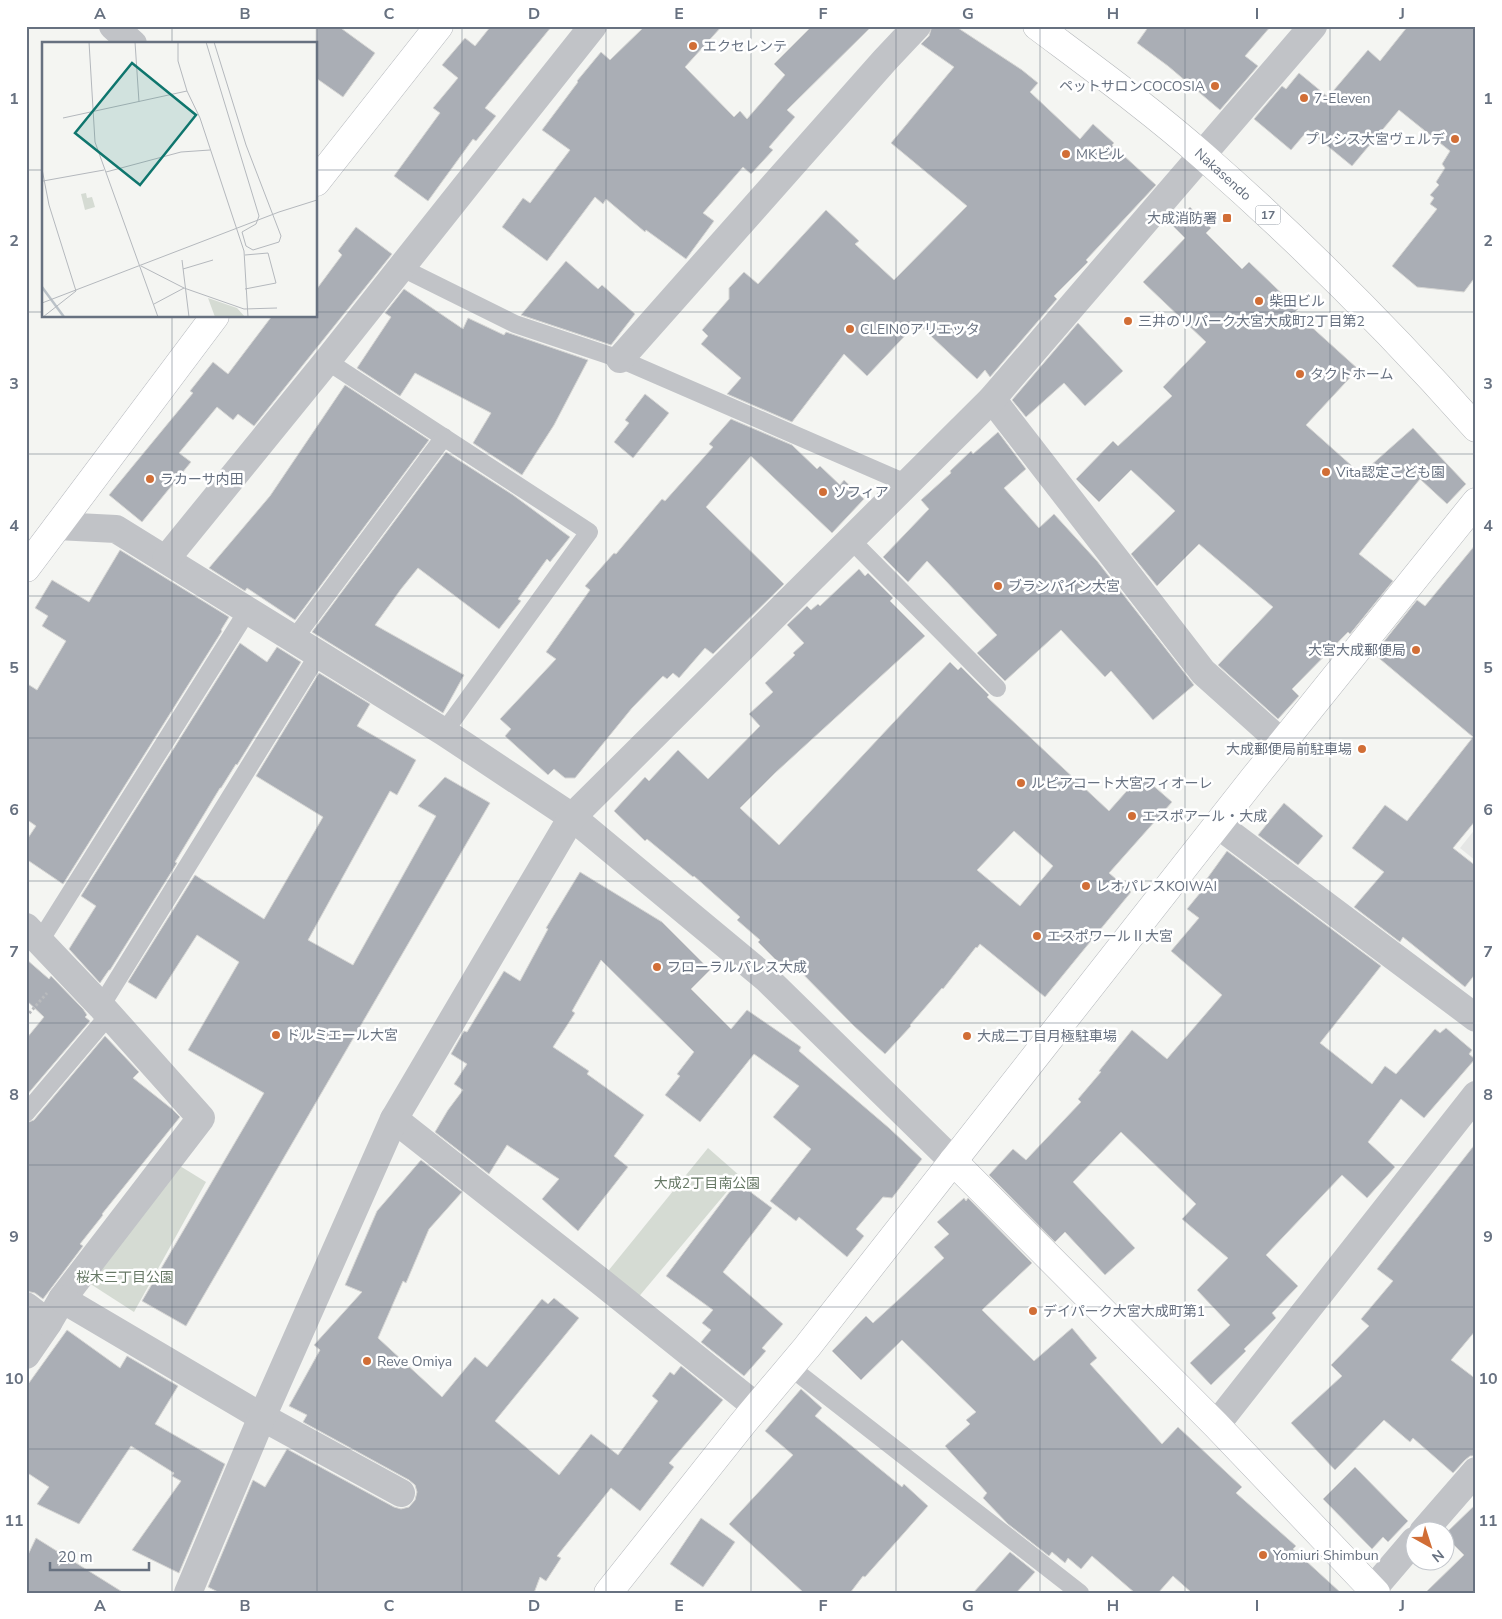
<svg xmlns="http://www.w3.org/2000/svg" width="1502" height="1619" font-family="'Nunito Sans','Noto Sans JP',sans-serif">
<rect width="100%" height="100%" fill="#f4f5f2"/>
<polygon fill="#e5e6e5" points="1476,828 1476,861 1460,848"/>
<g fill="#d5dbd3">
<polygon points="708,1148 740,1176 631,1306 600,1281"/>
<polygon points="180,1166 206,1182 134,1312 89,1283"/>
</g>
<g fill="#aaaeb5" stroke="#d6d6d4" fill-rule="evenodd">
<polygon points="316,26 338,26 375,53 343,97 316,78"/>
<polygon points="491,26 552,26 485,108 496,116 476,141 473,139 428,201 394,176 440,113 433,108 458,78 442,65 465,38 475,46"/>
<polygon points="645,26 722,26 685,67 734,117 740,111 747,119 785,75 774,64 812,26 872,26 787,110 795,117 769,147 773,150 751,174 743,167 703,213 714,221 686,259 646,230 645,232 606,199 603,204 595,197 547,261 502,227 523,198 530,203 570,150 542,130 578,82 577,81 601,52 610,60"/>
<polygon points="932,26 955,26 1022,70 1038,83 1030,92 1080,139 1093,124 1114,143 1112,145 1156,185 1086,260 1088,262 1054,296 1057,299 990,377 985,370 977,379 917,323 867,376 844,354 792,422 727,394 741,378 701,344 708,336 702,330 729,299 729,288 744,272 758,284 826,210 859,241 855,244 894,280 967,206 891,143 954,67 921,44 929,36"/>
<polygon points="1149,26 1271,26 1245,56 1258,66 1220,110 1168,66 1137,43"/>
<polygon points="1408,26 1476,26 1476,276 1464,292 1417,287 1392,266 1437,209 1430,204 1434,198 1430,195 1439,185 1436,182 1445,168 1442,164 1450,151 1399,110 1352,166 1308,130 1291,150 1254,119 1282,86 1286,89 1299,73 1328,97 1368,50 1380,61"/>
<polygon points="1190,207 1211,228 1206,233 1242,269 1249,262 1298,309 1295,312 1358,369 1306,425 1361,474 1413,428 1466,484 1447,504 1420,479 1359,554 1393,581 1350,634 1348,632 1292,689 1299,696 1278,719 1218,665 1273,607 1199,544 1157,586 1131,554 1175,511 1131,470 1099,502 1076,479 1113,441 1118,446 1172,396 1163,387 1206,342 1143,282 1185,238 1173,226"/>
<polygon points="356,227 392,254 254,426 238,414 233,420 217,407 179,453 191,462 142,522 109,495 193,393 190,391 213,362 228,374 272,316 316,316 316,290 342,255 338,251"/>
<polygon points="566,261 598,289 602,285 635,314 611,345 521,315"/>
<polygon points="404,289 463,329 468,318 504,335 506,332 588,360 554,425 522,475 473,443 491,413 415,373 400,396 357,368 391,317 385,313"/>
<polygon points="1078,323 1123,371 1085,406 1064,383 1026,417 1012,400"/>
<polygon points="345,385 429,440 295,620 247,588 245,591 209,568 270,496"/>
<polygon points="645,394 669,413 633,458 614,442 629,423 625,420"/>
<polygon points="731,419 792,445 817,469 820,466 840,485 844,480 864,499 832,533 751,456 706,507 784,584 713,654 705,648 679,678 673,673 667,679 663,676 632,708 575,778 565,778 554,769 548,775 505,736 511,729 500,719 556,659 546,652 590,590 585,586 614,553 616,554 662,499 665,501 713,447 709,444"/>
<polygon points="998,432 1026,469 1004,488 1039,528 1054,514 1097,561 1194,685 1153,720 1111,671 1105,677 1061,630 1005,681 977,653 997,635 927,561 908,582 883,557 929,509 921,500 951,473 950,471 971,451 973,454"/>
<polygon points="446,452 513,495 570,537 550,562 547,559 518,599 521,601 499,629 418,568 401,589 375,625 464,675 443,713 312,632"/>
<polygon points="1476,544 1476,820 1453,848 1476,866 1476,973 1465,987 1403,937 1400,942 1354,907 1384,872 1352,848 1385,805 1407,821 1473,737 1374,654 1417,600 1425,606"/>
<polygon points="120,550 229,617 221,630 222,631 63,884 26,859 26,841 36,826 26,819 26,683 37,690 66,641 42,626 48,616 35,608 52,580 89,602"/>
<path d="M859,569L865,576L868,573L893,598L890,601L925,636L775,773L740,808L779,845L950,662L958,670L961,667L989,695L987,697L1109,811L1141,775L1172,802L1109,873L1131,892L1045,997L980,944L977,948L976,947L943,989L942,988L910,1025L911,1026L885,1054L854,1026L791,962L785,969L758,942L760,940L737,920L740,917L694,876L693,877L647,839L645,841L614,811L645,777L649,781L678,750L708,779L760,726L749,714L773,692L765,683L795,655L793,653L804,643L787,625L807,606L811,610L818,604L820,606ZM1014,831L1053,866L1020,906L977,870Z"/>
<polygon points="240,643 267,662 277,647 301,662 237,765 236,764 221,788 220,788 175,862 177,863 110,970 109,970 100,983 69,949 96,906 81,896"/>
<polygon points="319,673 370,704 357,726 416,760 397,795 390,791 308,940 353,965 436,816 418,806 445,777 490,803 186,1326 142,1301 264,1093 188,1050 239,962 197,935 156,999 128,982 195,875 264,919 323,817 256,776"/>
<polygon points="1284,803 1323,836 1298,865 1258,835"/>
<polygon points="1227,851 1381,966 1320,1043 1372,1084 1385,1066 1396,1074 1435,1029 1440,1033 1446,1028 1472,1050 1469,1054 1475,1059 1424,1118 1401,1099 1368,1142 1395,1167 1367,1198 1342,1175 1266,1255 1298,1286 1272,1313 1276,1318 1244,1349 1246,1351 1211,1385 1190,1363 1230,1325 1197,1290 1228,1258 1182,1219 1196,1204 1121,1132 1073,1182 1135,1248 1105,1275 1065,1232 1055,1242 989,1175 1013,1149 1026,1160 1081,1102 1078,1099 1101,1072 1099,1071 1132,1030 1167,1059 1222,995 1171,951 1199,918 1187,909 1209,882 1206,880"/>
<polygon points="580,872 662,922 710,970 691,989 731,1029 747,1010 801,1047 799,1051 889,1128 922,1159 892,1198 883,1197 856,1229 864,1236 847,1257 799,1217 796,1221 770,1201 811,1149 773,1117 799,1086 754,1054 700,1122 665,1095 680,1076 677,1074 694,1052 601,960 572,1011 575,1013 553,1047 589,1071 587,1074 644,1115 614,1156 628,1167 578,1231 542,1199 559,1179 507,1145 489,1174 435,1132 448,1110 463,1090 454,1084 467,1064 451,1054 464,1031 467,1032 504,971 520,981 548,929 546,928"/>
<polygon points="26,959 49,979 51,976 83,1009 87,1015 85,1017 90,1021 26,1096 26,1039 44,1017 26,1000"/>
<polygon points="105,1036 139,1072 133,1078 172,1109 180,1117 102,1214 103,1215 80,1244 83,1246 43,1299 35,1293 26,1291 26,1123 34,1120"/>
<polygon points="1476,1143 1476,1330 1451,1360 1476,1379 1476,1456 1470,1456 1465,1460 1453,1473 1413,1438 1410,1442 1384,1420 1335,1470 1291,1423 1342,1376 1331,1365 1369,1326 1361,1319 1393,1281 1377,1269"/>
<polygon points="421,1160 462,1192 429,1229 406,1283 403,1281 378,1338 442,1397 475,1357 487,1367 542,1299 548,1304 554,1298 579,1318 495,1421 559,1475 591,1434 618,1455 658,1401 652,1396 670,1372 674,1375 681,1366 723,1400 669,1463 674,1467 640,1511 611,1488 557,1556 561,1558 546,1581 540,1577 534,1593 220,1593 208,1587 253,1480 265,1487 287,1449 394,1507 401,1509 409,1507 415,1500 417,1492 415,1485 409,1480 303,1422 307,1415 289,1406 320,1350 314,1345 362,1292 345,1285 377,1211"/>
<polygon points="737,1182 772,1208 723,1272 783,1324 762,1348 766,1351 744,1376 701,1342 711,1330 702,1323 713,1310 666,1276"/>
<polygon points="964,1198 966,1201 968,1198 1032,1263 982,1310 1034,1361 1072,1328 1097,1358 1090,1364 1162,1444 1178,1427 1242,1487 1236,1493 1296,1546 1293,1549 1341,1593 1192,1593 1173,1576 1158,1593 1135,1593 1092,1556 1081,1569 1068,1558 1065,1563 1052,1552 1049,1556 1008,1524 983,1498 987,1493 945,1446 970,1424 966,1420 976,1412 902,1340 861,1380 832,1351 866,1316 873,1323 944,1258 934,1247 949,1234 937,1222"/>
<polygon points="67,1330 120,1368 127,1356 178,1386 155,1424 225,1464 179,1573 132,1550 181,1481 172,1476 174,1473 131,1446 79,1524 37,1504 49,1487 26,1472 26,1387"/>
<polygon points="801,1389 822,1408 815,1416 902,1487 904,1484 928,1506 865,1577 863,1576 850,1593 804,1593 729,1524 793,1455 765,1431"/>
<polygon points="1355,1467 1408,1521 1388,1542 1383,1537 1372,1549 1323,1499"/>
<polygon points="1476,1504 1476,1593 1425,1593 1464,1555 1444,1535"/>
<polygon points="701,1518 735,1542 703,1587 670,1564"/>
<polygon points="36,1538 124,1593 26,1593 26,1559"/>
<polygon points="1010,1552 1035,1572 1016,1593 973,1593"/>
</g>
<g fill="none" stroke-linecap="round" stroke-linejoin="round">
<defs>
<g id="secondary">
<polyline points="316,182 439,26"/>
<polyline points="26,568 215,316"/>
<polyline points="953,1161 1216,1425 1376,1593"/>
<polyline points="608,1593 743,1423 807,1347 1254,778 1476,502"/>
</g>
<g id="highway">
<path id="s1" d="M1037,26C1093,68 1151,110 1203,156C1300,241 1391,332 1476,428"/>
</g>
</defs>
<use href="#secondary" stroke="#b3b6bb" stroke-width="29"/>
<use href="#highway" stroke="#b3b6b9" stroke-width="29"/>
<polyline stroke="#b8babd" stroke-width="3" stroke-dasharray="2.5 2.5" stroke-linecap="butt" points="26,1017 47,993"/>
<g stroke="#c1c3c7" stroke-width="18">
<polyline points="400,267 515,324 620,359 908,484"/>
<polyline points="327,361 589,532 444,732"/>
<polyline points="851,540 997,688"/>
<polyline points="294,639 444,437"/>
<polyline points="40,941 248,610"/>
<polyline points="101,1006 318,655"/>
<polyline points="26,1113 109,1015"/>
<polyline points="790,1367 1080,1593"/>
</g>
<g stroke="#c1c3c7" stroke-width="28">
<polyline points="113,26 133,44"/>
<polyline points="620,359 885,60 917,26"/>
<polyline points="992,399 1203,672 1282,743"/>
<polyline points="57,526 116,529 444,732 572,817 767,979 953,1161"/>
<polyline points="166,559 327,361 593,26"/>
<polyline points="1217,824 1476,1018"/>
<polyline points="26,927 101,1006 201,1118 62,1299 48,1323 26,1355"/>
<polyline points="394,1119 600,1281 757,1407"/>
<polyline points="62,1299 262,1417 401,1493"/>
<polyline points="26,1306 48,1323"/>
<polyline points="1216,1425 1476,1095"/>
<polyline points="1423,1532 1476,1471"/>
<polyline points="1373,1589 1414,1541"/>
<polyline points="188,1593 262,1417 394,1119 572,817 992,399 1313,26"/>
</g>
<use href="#secondary" stroke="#fff" stroke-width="28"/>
<use href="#highway" stroke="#fff" stroke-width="28"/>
</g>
<path fill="none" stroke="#677180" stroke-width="1" stroke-opacity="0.55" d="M172,26V44M317,26V1593M462,26V1593M606,26V1593M751,26V1593M896,26V1593M1040,26V1593M1185,26V1593M1330,26V1593M26,170H44M316,170H1476M26,312H44M316,312H1476M172,316V1593M26,454H1476M26,596H1476M26,738H1476M26,881H1476M26,1023H1476M26,1165H1476M26,1307H1476M26,1449H1476"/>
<g fill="#d16e36" stroke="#fff" stroke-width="2">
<circle cx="693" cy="46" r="5"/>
<circle cx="1215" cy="86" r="5"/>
<circle cx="1304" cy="98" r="5"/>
<circle cx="1455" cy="139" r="5"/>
<circle cx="1066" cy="154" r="5"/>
<rect x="1222" y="213" width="10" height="10" rx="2.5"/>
<circle cx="1259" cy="301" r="5"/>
<circle cx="1128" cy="321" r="5"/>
<circle cx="850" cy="329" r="5"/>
<circle cx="1300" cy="374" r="5"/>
<circle cx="1326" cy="472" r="5"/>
<circle cx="150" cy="479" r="5"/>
<circle cx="823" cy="492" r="5"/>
<circle cx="998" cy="586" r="5"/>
<circle cx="1416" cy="650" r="5"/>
<circle cx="1362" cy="749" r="5"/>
<circle cx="1021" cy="783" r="5"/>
<circle cx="1132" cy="816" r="5"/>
<circle cx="1086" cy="886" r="5"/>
<circle cx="1037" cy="936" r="5"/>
<circle cx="657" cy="967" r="5"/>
<circle cx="276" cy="1035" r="5"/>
<circle cx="967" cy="1036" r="5"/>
<circle cx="1033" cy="1311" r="5"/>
<circle cx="367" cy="1361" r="5"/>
<circle cx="1263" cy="1555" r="5"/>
</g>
<g text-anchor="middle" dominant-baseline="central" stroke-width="5" stroke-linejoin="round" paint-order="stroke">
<rect fill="#fff" stroke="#959ca6" stroke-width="1" x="1255.5" y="205.5" width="25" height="19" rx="4"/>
<g font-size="12" font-weight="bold" fill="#677180">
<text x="1268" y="215">17</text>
</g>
<g font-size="14" fill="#677180" stroke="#fff" text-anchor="start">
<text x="703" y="46">エクセレンテ</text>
<text x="1205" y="86" text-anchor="end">ペットサロンCOCOSIA</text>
<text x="1314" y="98">7-Eleven</text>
<text x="1445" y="139" text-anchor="end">プレシス大宮ヴェルデ</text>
<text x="1076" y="154">MKビル</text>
<text x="1217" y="218" text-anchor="end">大成消防署</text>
<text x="1269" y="301">柴田ビル</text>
<text x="1138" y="321">三井のリパーク大宮大成町2丁目第2</text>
<text x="860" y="329">CLEINOアリエッタ</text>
<text x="1310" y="374">タクトホーム</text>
<text x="1336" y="472">Vita認定こども園</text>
<text x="160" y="479">ラカーサ内田</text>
<text x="833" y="492">ソフィア</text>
<text x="1008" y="586">ブランパイン大宮</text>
<text x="1406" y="650" text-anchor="end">大宮大成郵便局</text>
<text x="1352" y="749" text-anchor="end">大成郵便局前駐車場</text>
<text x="1031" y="783">ルピアコート大宮フィオーレ</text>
<text x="1142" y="816">エスポアール・大成</text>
<text x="1096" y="886">レオパレスKOIWAI</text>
<text x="1047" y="936">エスポワールⅡ大宮</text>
<text x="667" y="967">フローラルパレス大成</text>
<text x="286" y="1035">ドルミエール大宮</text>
<text x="977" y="1036">大成二丁目月極駐車場</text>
<text x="1043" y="1311">デイパーク大宮大成町第1</text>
<text x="377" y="1361">Reve Omiya</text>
<text x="1273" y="1555">Yomiuri Shimbun</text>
</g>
<g font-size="14" fill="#677180" stroke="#fff">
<text stroke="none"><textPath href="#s1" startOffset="238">Nakasendo</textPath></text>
</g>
<g font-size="14" fill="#667865" stroke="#fff">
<text x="707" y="1183">大成2丁目南公園</text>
<text x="125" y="1277">桜木三丁目公園</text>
</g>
</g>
<g transform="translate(42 42)">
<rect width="275" height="275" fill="#f4f5f2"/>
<path d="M44,151L45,156L50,155L53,165L43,168L39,152ZM166,256L195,266L203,275H173Z" fill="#d5dbd3"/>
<path fill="none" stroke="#bbc2c8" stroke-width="2.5" d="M0,245L22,275"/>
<path fill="none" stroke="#b4b8bd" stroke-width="1" d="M47,0L53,100L116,275M93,0L97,60M136,0V19L145,49L158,76L202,209L206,275M164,0L217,174L214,182L200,190L204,204L211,208L237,200L239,194L204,103L172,0M21,76L145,49M0,127L7,163L34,249L1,275M64,130L139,110L168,108M1,139L62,128M203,213L226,211L234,241L203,247M140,218L147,275M99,224L142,246L202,267L235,266M141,227L171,218M0,261L237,170L275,158M112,262L142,246"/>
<path fill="#0f766e" fill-opacity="0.15" stroke="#0f766e" stroke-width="2.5" d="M90,21L154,73L98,143L33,91Z"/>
<rect width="275" height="275" fill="none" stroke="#677180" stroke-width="2.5"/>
</g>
<rect width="1502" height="1619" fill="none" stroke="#ffffff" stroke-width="55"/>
<g transform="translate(1430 1546) rotate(141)"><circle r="24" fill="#ffffff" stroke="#c2c6cc"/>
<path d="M0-4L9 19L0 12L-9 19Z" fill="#d16e36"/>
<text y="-8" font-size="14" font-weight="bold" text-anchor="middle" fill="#677180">N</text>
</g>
<path d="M50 1562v8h99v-8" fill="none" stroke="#677180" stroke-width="2.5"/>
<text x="58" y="1562" font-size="15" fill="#677180" stroke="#ffffff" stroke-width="4" paint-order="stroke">20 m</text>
<rect x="28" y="28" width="1446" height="1564" fill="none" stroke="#677180" stroke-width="2"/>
<g font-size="16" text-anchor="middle" font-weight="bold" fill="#677180">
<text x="100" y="19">A</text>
<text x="245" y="19">B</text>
<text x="389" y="19">C</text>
<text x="534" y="19">D</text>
<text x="679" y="19">E</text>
<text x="823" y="19">F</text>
<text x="968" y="19">G</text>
<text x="1113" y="19">H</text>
<text x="1257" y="19">I</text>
<text x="1402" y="19">J</text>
<text x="14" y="104">1</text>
<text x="1488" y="104">1</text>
<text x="14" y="246">2</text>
<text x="1488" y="246">2</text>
<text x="14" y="389">3</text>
<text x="1488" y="389">3</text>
<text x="14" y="531">4</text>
<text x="1488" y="531">4</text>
<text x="14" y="673">5</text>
<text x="1488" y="673">5</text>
<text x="14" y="815">6</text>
<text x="1488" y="815">6</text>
<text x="14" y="957">7</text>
<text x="1488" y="957">7</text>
<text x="14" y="1100">8</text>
<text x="1488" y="1100">8</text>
<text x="14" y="1242">9</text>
<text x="1488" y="1242">9</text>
<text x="14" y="1384">10</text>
<text x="1488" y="1384">10</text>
<text x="14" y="1526">11</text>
<text x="1488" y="1526">11</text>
<text x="100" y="1611">A</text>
<text x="245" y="1611">B</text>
<text x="389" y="1611">C</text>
<text x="534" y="1611">D</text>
<text x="679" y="1611">E</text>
<text x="823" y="1611">F</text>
<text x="968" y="1611">G</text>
<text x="1113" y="1611">H</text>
<text x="1257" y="1611">I</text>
<text x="1402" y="1611">J</text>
</g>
</svg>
